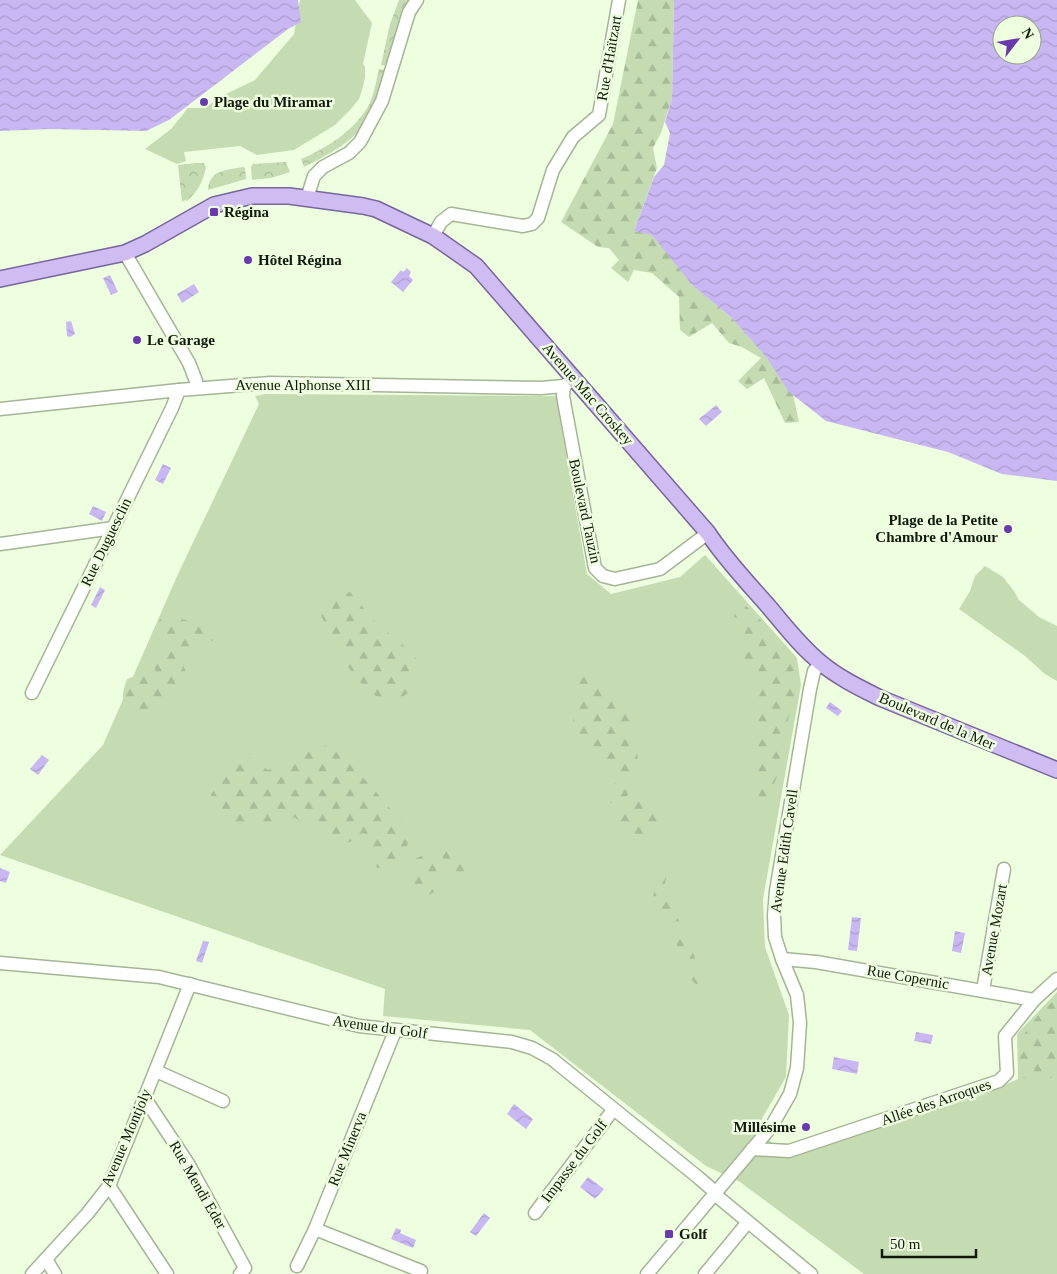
<svg xmlns="http://www.w3.org/2000/svg" width="1057" height="1274" font-family="Georgia,serif">
<defs>
<pattern id="forest-firs" width="22" height="20" patternUnits="userSpaceOnUse" patternTransform="scale(1.25)"><rect width="22" height="20" fill="#c5dcb2"/><path d="M5 1l3.5 6h-7zM16 11l3.5 6h-7z" fill="#a8bc98"/></pattern>
<pattern id="park-crowns" width="20" height="18" patternUnits="userSpaceOnUse" patternTransform="scale(1.25)"><rect width="20" height="18" fill="#c5dcb2"/><path d="M2 6a3 3 0 1 1 6 0M12 15a3 3 0 1 1 6 0" fill="none" stroke="#a8bc98"/></pattern>
<pattern id="water-waves" width="16" height="10" patternUnits="userSpaceOnUse" patternTransform="scale(1.25)"><rect width="16" height="10" fill="#c9b7f3"/><path d="M0 5q4-4 8 0t8 0" fill="none" stroke="#ac9dcf"/></pattern>
</defs>
<rect width="100%" height="100%" fill="#edffde"/>
<g fill="#c5dcb2">
<polygon points="300,0 355,0 372,23 363,64 365,67 365,78 362,90 359,99 351,109 335,125 294,150 257,155 240,146 184,152 186,161 177,164 145,149 171,129 188,108 204,108 224,95 255,80 294,34"/>
<polygon points="265,394 556,396 587,574 611,594 680,577 705,555 797,658 801,685 763,899 765,947 789,1015 786,1077 756,1129 788,1156 983,1095 1018,1079 1017,1034 1057,992 1057,1274 864,1274 740,1182 706,1166 530,1030 383,1016 385,989 0,855 103,745 178,574 259,404 255,396"/>
<polygon points="985,566 1003,577 1014,591 1019,600 1039,617 1057,626 1057,681 1045,674 1025,656 959,609 970,591 975,576"/>
</g>
<g fill="url(#forest-firs)">
<polygon points="638,0 674,0 672,98 661,133 653,148 657,168 634,231 652,234 692,285 786,363 799,422 785,423 764,378 747,389 738,381 761,358 742,347 729,343 712,323 689,337 680,330 679,297 652,273 634,270 628,282 611,268 619,260 609,248 598,247 561,222 613,124"/>
<path d="M350,592L376,623L403,645L416,658L409,676V693C405,695 399,699 395,700C362,705 332,640 321,615C331,608 339,595 350,592Z"/>
<path d="M736,597L758,617L782,645L795,662L798,675L796,691L782,743L778,774L770,794L758,802L753,794L757,771L761,765C755,736 747,713 764,687L759,675L750,674L743,663L744,620L734,617Z"/>
<path d="M178,608L182,619L190,622L196,620C205,625 213,623 221,629L218,639L197,646L185,656L184,667L188,679L179,689L172,692L146,715H132C121,699 121,697 127,679L143,673L150,677L156,676L154,660L163,647V638L157,624C162,615 168,610 178,608Z"/>
<path d="M586,674C601,680 613,688 622,702C639,725 651,801 610,803L608,794L617,780L609,768L599,764L600,750L579,736L573,720V703L575,686Z"/>
<path d="M329,745C353,765 373,788 393,812C399,820 404,822 411,832C407,851 399,869 377,868L372,852L371,838L363,833L350,842L343,844C327,829 311,830 294,817L270,829L247,824L240,828H233L227,818L226,811L213,804L211,794L239,762L250,758L268,770L283,765L308,749Z"/>
<path d="M643,799L659,804L663,824L657,836L646,841L633,840L622,832L620,820C626,811 632,802 643,799Z"/>
<path d="M442,846L461,862L465,871L457,880L450,879L451,870L446,859L441,858L436,862V871L441,874C441,887 435,894 423,897L412,892L408,881L416,871L415,859Z"/>
<polygon points="662,864 667,871 665,884 666,894 691,946 698,968 701,986 697,986 690,978 671,930 655,907 653,897 656,884 658,867"/>
<path d="M1057,997V1074L1048,1080L1023,1078C1011,1037 1030,1024 1057,997Z"/>
</g>
<g fill="url(#park-crowns)">
<polygon points="399,0 409,0 404,8 387,66 381,65 390,24"/>
<path d="M379,69L385,70C381,82 378,96 374,108C361,138 332,153 304,167L301,159C327,148 352,132 368,107C374,96 376,81 379,69Z"/>
<polygon points="286,162 290,172 271,178 252,180 251,167 253,164"/>
<path d="M196,163H204L206,168C202,183 199,190 187,201L185,200L182,202L178,165Z"/>
<path d="M243,167L245,168L246,179L208,190C209,170 227,170 243,167Z"/>
</g>
<g fill="url(#water-waves)" fill-rule="evenodd">
<polygon points="0,0 298,0 301,22 288,29 169,120 146,131 50,129 0,131"/>
<path d="M674,0H1057V481L1002,474L948,452L826,421L789,392L767,358L733,319L692,285L652,235L634,231L654,177L664,165L670,133L665,122L672,98ZM1002,25H1032V55H1002Z"/>
<polygon points="407,268 411,272 409,276 413,280 403,292 391,282 401,270 403,272"/>
<polygon points="110,275 118,292 111,295 103,278"/>
<polygon points="194,284 199,292 182,303 177,294"/>
<polygon points="71,321 75,334 70,337 67,336 66,322"/>
<polygon points="716,405 722,412 706,426 699,419"/>
<polygon points="163,464 171,468 163,484 155,480"/>
<polygon points="93,506 106,512 102,521 89,514"/>
<polygon points="100,587 105,590 96,608 91,605"/>
<polygon points="830,702 842,711 838,716 826,708"/>
<polygon points="42,755 49,760 38,775 30,769"/>
<polygon points="0,868 10,872 6,883 0,881"/>
<polygon points="852,917 861,918 857,951 848,950"/>
<polygon points="955,931 965,933 961,953 952,951"/>
<polygon points="203,941 209,942 202,963 196,961"/>
<polygon points="916,1032 933,1035 931,1044 914,1041"/>
<polygon points="834,1057 859,1062 857,1074 832,1069"/>
<polygon points="514,1104 533,1119 526,1129 507,1114"/>
<polygon points="588,1177 604,1189 595,1199 580,1187"/>
<polygon points="484,1213 490,1218 476,1236 470,1232"/>
<polygon points="396,1228 401,1230 400,1233 416,1240 413,1248 391,1239"/>
</g>
<g fill="none" stroke-linecap="round" stroke-linejoin="round">
<defs>
<g id="minor">
<polyline points="307,198 314,176 323,167 349,153 360,142 382,101 409,12 417,0"/>
<polyline points="433,236 441,222 451,214 523,226 532,224 538,218 553,170 573,137 599,115 619,0"/>
<polyline points="125,253 189,363 196,381 196,388"/>
<polyline points="564,386 563,396 595,568 603,576 615,579 660,569 708,533"/>
<polyline points="0,409 179,390 270,383 541,388 564,386 575,378"/>
<polyline points="0,544 113,528"/>
<polyline points="32,693 172,408 179,390"/>
<polyline points="782,959 816,962 1034,1000"/>
<polyline points="0,963 159,977 359,1026 512,1042 532,1048 552,1059 699,1178 715,1192 718,1197 811,1274"/>
<polyline points="983,990 1004,869"/>
<polyline points="156,1071 223,1101"/>
<polyline points="144,1097 189,1165 245,1268 240,1274"/>
<polyline points="752,1149 789,1151 999,1081 1007,1073 1005,1036 1034,1000 1057,979"/>
<polyline points="109,1186 167,1274"/>
<polyline points="535,1213 613,1110"/>
<polyline points="315,1229 421,1271"/>
<polyline points="46,1259 55,1274"/>
<polyline points="297,1266 315,1229 395,1031"/>
<polyline points="32,1274 87,1214 109,1186 190,984"/>
<polyline points="647,1274 771,1127 790,1094 797,1068 800,1023 797,995 782,959 775,937 774,916 776,891 810,689 814,671 821,663"/>
<polyline points="705,1274 748,1222"/>
</g>
<path id="major" d="M0,279L125,253L145,244L214,205L252,196H289L363,206L376,209L433,236L476,266L708,533C725,559 748,583 769,607C785,626 801,647 821,663C839,678 860,688 880,698L1057,770"/>
</defs>
<use href="#minor" stroke="#a4b596" stroke-width="15"/>
<use href="#major" stroke="#78669d" stroke-width="18"/>
<use href="#minor" stroke="#fff" stroke-width="12"/>
<use href="#major" stroke="#cfbcf3" stroke-width="15"/>
</g>
<g fill="#6a38af" stroke="#edffde" stroke-width="2">
<circle cx="204" cy="102" r="5"/>
<rect x="209" y="207" width="10" height="10" rx="2.5"/>
<circle cx="248" cy="260" r="5"/>
<circle cx="137" cy="340" r="5"/>
<circle cx="1008" cy="529" r="5"/>
<circle cx="806" cy="1127" r="5"/>
<rect x="664" y="1229" width="10" height="10" rx="2.5"/>
</g>
<g text-anchor="middle" dominant-baseline="central" stroke-width="5" stroke-linejoin="round" paint-order="stroke">
<g font-size="15" fill="#12180c" stroke="#edffde">
<text transform="translate(609 58) rotate(-80)">Rue d'Haïtzart</text>
<text x="303" y="385">Avenue Alphonse XIII</text>
<text transform="translate(588 394) rotate(49)">Avenue Mac Croskey</text>
<text transform="translate(585 511) rotate(78)">Boulevard Tauzin</text>
<text transform="translate(106 542) rotate(-64)">Rue Duguesclin</text>
<text transform="translate(937 721) rotate(23)">Boulevard de la Mer</text>
<text transform="translate(784 851) rotate(-82)">Avenue Edith Cavell</text>
<text transform="translate(994 930) rotate(-80)">Avenue Mozart</text>
<text transform="translate(908 977) rotate(10)">Rue Copernic</text>
<text transform="translate(380 1027) rotate(8)">Avenue du Golf</text>
<text transform="translate(936 1102) rotate(-19)">Allée des Arroques</text>
<text transform="translate(126 1138) rotate(-67)">Avenue Montjoly</text>
<text transform="translate(347 1149) rotate(-68)">Rue Minerva</text>
<text transform="translate(574 1161) rotate(-53)">Impasse du Golf</text>
<text transform="translate(198 1185) rotate(60)">Rue Mendi Eder</text>
</g>
<g font-size="15" font-weight="bold" fill="#12180c" stroke="#edffde" text-anchor="start">
<text x="214" y="102">Plage du Miramar</text>
<text x="224" y="212">Régina</text>
<text x="258" y="260">Hôtel Régina</text>
<text x="147" y="340">Le Garage</text>
<text x="998" y="520" text-anchor="end">Plage de la Petite<tspan x="998" dy="17">Chambre d'Amour</tspan></text>
<text x="796" y="1127" text-anchor="end">Millésime</text>
<text x="679" y="1234">Golf</text>
</g>
</g>
<g transform="translate(1017 40) rotate(59)"><circle r="24" fill="#edffde" stroke="#95a38a"/>
<path d="M0-4L9 19L0 12L-9 19Z" fill="#6a38af"/>
<text y="-8" font-size="14" font-weight="bold" text-anchor="middle" fill="#12180c">N</text>
</g>
<path d="M882 1249v8h94v-8" fill="none" stroke="#12180c" stroke-width="2.5"/>
<text x="890" y="1249" font-size="15" fill="#12180c" stroke="#edffde" stroke-width="4" paint-order="stroke">50 m</text>
</svg>
